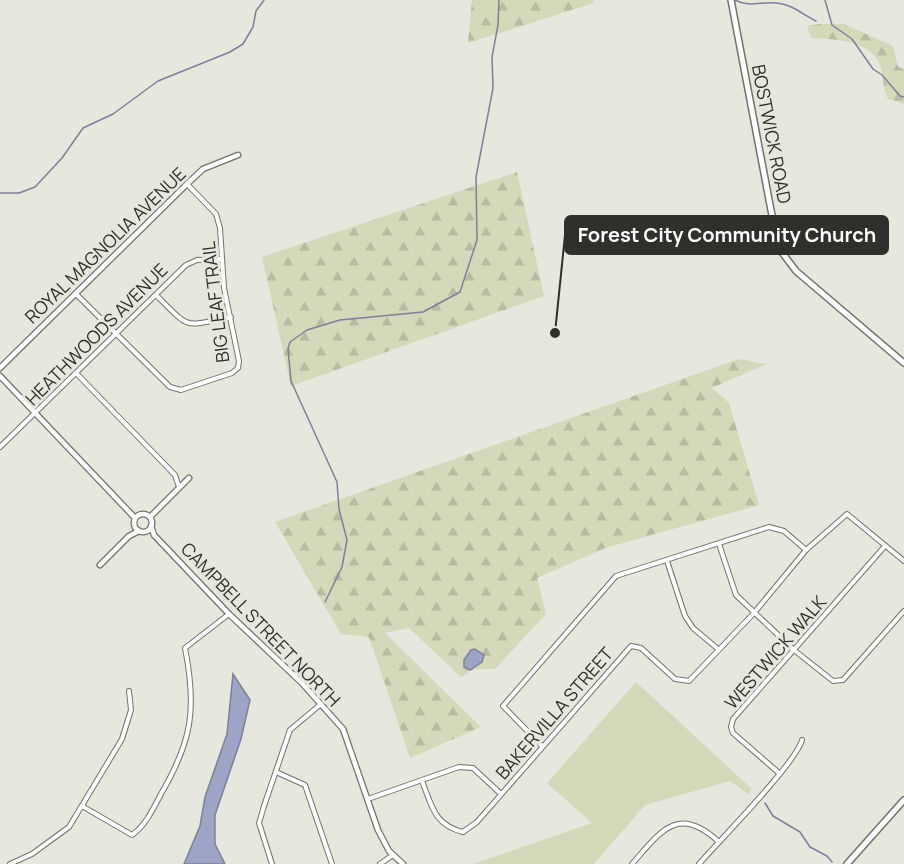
<svg xmlns="http://www.w3.org/2000/svg" width="904" height="864" font-family="Manrope,sans-serif">
<defs>
<pattern id="forest-firs" width="22" height="20" patternUnits="userSpaceOnUse" patternTransform="scale(1.5)"><rect width="22" height="20" fill="#d5d9b9"/><path d="M5 1l3.5 6h-7zM16 11l3.5 6h-7z" fill="#b7bb9f"/></pattern>
</defs>
<rect width="100%" height="100%" fill="#e6e7dd"/>
<g fill="url(#forest-firs)">
<polygon points="472,0 593,0 594,3 468,43"/>
<path d="M820,24H844L893,46L898,67L904,69V104L888,99C883,89 884,83 882,72C876,40 836,39 811,38L807,26Z"/>
<polygon points="517,172 544,296 291,386 262,257"/>
<polygon points="739,359 766,364 712,388 729,403 759,505 605,548 537,578 546,614 495,669 474,669 461,677 409,628 385,633 481,727 410,758 369,637 341,634 275,522"/>
</g>
<polygon fill="#d5d9b9" points="636,682 752,789 748,794 730,781 645,805 594,864 473,864 592,823 547,783"/>
<g fill="#9ea4c5" stroke="#7d8197" stroke-width="1.5">
<polygon points="475,649 484,655 482,662 470,670 464,667 464,660 471,650"/>
<polygon points="233,674 250,700 241,739 215,815 215,844 225,864 184,864 200,826 205,797 227,734"/>
</g>
<g fill="none" stroke-linecap="round" stroke-linejoin="round">
<g stroke="#7d8197" stroke-width="1.5">
<path d="M735,0C750,8 761,1 777,3C792,4 803,15 816,21"/>
<polyline points="825,0 832,25 852,39 873,69 882,75 900,96 904,97"/>
<polyline points="0,193 19,193 35,187 62,158 83,128 113,114 158,81 230,52 243,44 253,27 256,11 264,0"/>
<polyline points="325,602 342,567 347,540 339,509 337,482 291,381 288,349 290,342 307,330 340,320 423,312 460,292 477,240 476,177 493,88 492,57 498,25 499,0"/>
<polyline points="765,803 773,816 800,832 810,847 827,856 832,862"/>
</g>
<defs>
<g id="minor">
<polyline points="76,294 170,387 181,390 232,373 238,368 239,361 224,288 220,228 216,214 187,184"/>
<path d="M156,295C192,331 183,326 231,317"/>
<polyline points="76,373 175,475 179,487"/>
<polyline points="0,447 186,265 197,260 220,259"/>
<polyline points="719,544 736,595 794,650 833,681 843,680 904,611"/>
<polyline points="667,561 685,616 693,628 718,649"/>
<polyline points="542,746 503,706 616,576 769,527 784,531 806,550"/>
<polyline points="276,772 305,785 332,864"/>
<polyline points="779,773 733,733 731,727 733,719 885,546"/>
<path d="M422,781C432,806 434,825 463,832L477,822L631,646L641,648L675,679L689,681L754,613L806,550L847,514L904,561"/>
<polyline points="368,799 459,767 473,768 501,794"/>
<path d="M82,806L132,835C146,825 153,809 161,794C192,741 197,709 185,648L229,614"/>
<polyline points="10,864 32,854 69,827 122,739 131,710 129,691"/>
<polyline points="272,864 259,823 264,806 290,730 321,704"/>
<polyline points="380,864 393,855"/>
<path d="M632,864C661,831 678,804 719,842"/>
<path d="M699,864C719,841 796,763 802,740"/>
</g>
<g id="tertiary">
<polyline points="0,368 187,184 203,169 238,155"/>
<polyline points="0,376 135,518"/>
<circle cx="143" cy="523" r="9"/>
<polyline points="150,517 189,478"/>
<polyline points="151,526 154,535 229,614 301,682 343,729 378,830 389,851 403,864"/>
<polyline points="100,565 129,536 139,531"/>
</g>
<g id="secondary">
<polyline points="731,0 778,247 796,271 904,363"/>
<polyline points="847,864 904,800"/>
</g>
</defs>
<use href="#minor" stroke="#717269" stroke-width="6"/>
<use href="#tertiary" stroke="#717269" stroke-width="7"/>
<use href="#secondary" stroke="#717269" stroke-width="8"/>
<use href="#minor" stroke="#fff" stroke-width="4"/>
<use href="#tertiary" stroke="#fff" stroke-width="4.5"/>
<use href="#secondary" stroke="#fff" stroke-width="5"/>
</g>
<g text-anchor="middle" dominant-baseline="central" stroke-width="6" stroke-linejoin="round" paint-order="stroke">
<g font-size="18" fill="#2f302c" stroke="#e6e7dd">
<text transform="translate(772 134) rotate(79)">BOSTWICK ROAD</text>
<text transform="translate(105 245) rotate(-44)">ROYAL MAGNOLIA AVENUE</text>
<text transform="translate(215 302) rotate(-97)">BIG LEAF TRAIL</text>
<text transform="translate(96 334) rotate(-45)">HEATHWOODS AVENUE</text>
<text transform="translate(261 624) rotate(46)">CAMPBELL STREET NORTH</text>
<text transform="translate(775 652) rotate(-49)">WESTWICK WALK</text>
<text transform="translate(554 713) rotate(-49)">BAKERVILLA STREET</text>
</g>
</g>
<path fill="none" stroke="#2f302c" stroke-width="2" d="M555 333L565 235"/>
<circle fill="#2f302c" stroke="#e6e7dd" stroke-width="2" cx="555" cy="333" r="6"/>
<rect fill="#2f302c" stroke="#2f302c" stroke-width="2" x="565" y="216" width="323" height="38" rx="6"/>
<g font-size="20" text-anchor="middle" font-weight="bold" fill="#fff">
<text x="727" y="242">Forest City Community Church</text>
</g>
</svg>
